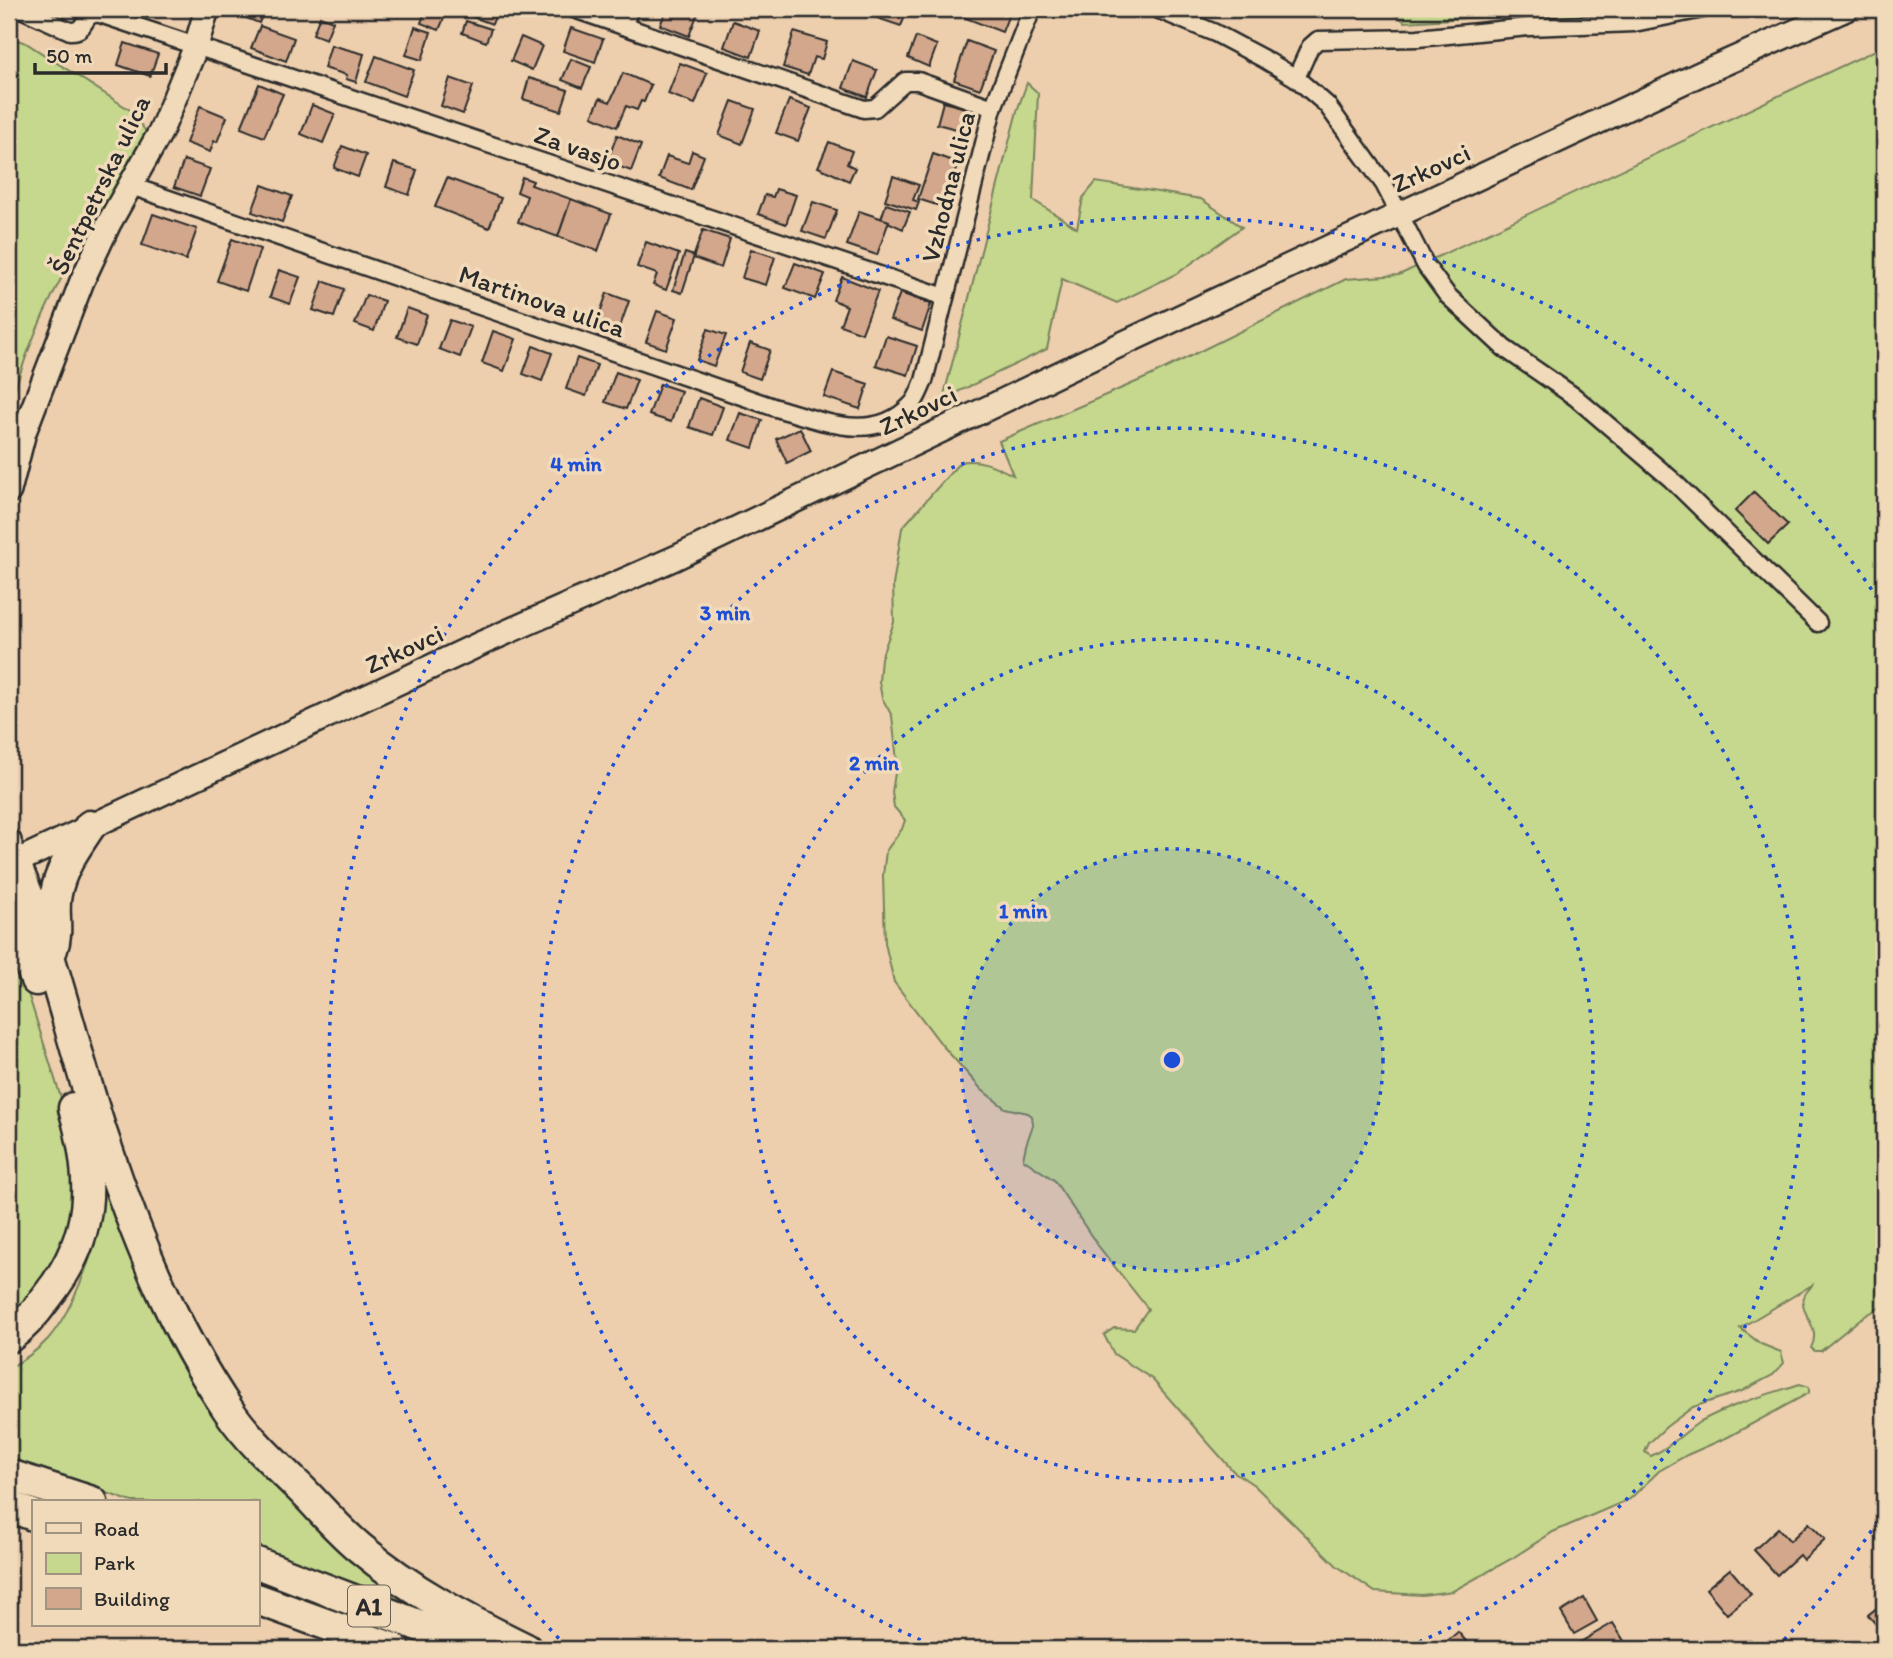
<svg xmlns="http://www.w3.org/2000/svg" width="1893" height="1658" font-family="Itim,sans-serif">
<rect width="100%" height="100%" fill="#edcfae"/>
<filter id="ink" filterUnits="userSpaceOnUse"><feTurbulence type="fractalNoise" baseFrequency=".0143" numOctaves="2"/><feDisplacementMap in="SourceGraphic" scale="14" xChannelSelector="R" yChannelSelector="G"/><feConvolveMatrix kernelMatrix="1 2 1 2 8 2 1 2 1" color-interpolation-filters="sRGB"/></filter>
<g filter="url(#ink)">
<g fill="#c5d88d" stroke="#78825c" stroke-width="2">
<polygon points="1389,9 1625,9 1578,18 1529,14 1405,22"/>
<path d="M9,37L26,43L130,110L147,133C126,176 97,215 73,257C46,304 23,358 9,410Z"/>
<path d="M1884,46V1305L1860,1319L1821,1351H1815L1811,1348C1823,1325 1796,1314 1805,1294C1807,1291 1810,1289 1812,1285L1740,1328L1761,1344L1781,1352L1784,1363L1773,1375L1742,1391L1693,1407L1666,1427L1649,1443L1645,1452L1651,1456C1670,1448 1684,1432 1701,1421C1732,1404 1766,1395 1800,1384L1809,1387V1393L1728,1437L1687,1455L1659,1471L1630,1499L1553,1532L1511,1559L1453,1591L1422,1595L1375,1592L1337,1566L1254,1485L1233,1471L1152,1379L1114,1354L1104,1335L1114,1328L1134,1329L1148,1309L1096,1243L1054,1180L1023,1159L1026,1145L1033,1125L1032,1116L1028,1113L1005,1108L982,1090L942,1045L894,982L885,943L883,875L886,851L902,829L905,820L894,807L892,792L897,761L892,716L882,698L879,682L881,658L894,622L893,585L902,528L960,462C980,458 995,466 1013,475L999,441L1150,376L1346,279L1399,275Z"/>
<polygon points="1027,83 1038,93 1033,200 1077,228 1083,198 1096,182 1201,199 1242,227 1178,273 1117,303 1062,279 1047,349 943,399 1017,111"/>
<polygon points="9,933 72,1133 75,1232 9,1324"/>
<path d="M96,1157L194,1380L411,1597L406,1602L257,1547V1502H132L9,1458V1368C22,1361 37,1351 48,1339C73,1310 102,1239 101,1200C101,1186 98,1171 96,1157Z"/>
</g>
<g fill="#d3a78b" stroke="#2b2b2b" stroke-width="2">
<polygon points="229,9 265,9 259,23 228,11"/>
<polygon points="426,9 448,9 439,30 421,23"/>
<polygon points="473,9 498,9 492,24 470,16"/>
<polygon points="667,9 699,10 689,36 660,25"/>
<polygon points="881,9 908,9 901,26 877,18"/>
<polygon points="966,9 1011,9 1002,32 963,17"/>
<polygon points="320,16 333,21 326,39 313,34"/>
<polygon points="466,21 491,29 486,42 462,33"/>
<polygon points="733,21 760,31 751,57 724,47"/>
<polygon points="260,26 294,38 286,61 251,48"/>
<polygon points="415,27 431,32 422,60 406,55"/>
<polygon points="571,28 603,39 595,62 563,51"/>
<polygon points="794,32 827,42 822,59 814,57 808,75 783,67"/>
<polygon points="521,37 542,46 532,70 511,61"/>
<polygon points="916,37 937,45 929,67 908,58"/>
<polygon points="967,41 994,51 980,89 954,80"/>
<polygon points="125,43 158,54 150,76 118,65"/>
<polygon points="331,45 364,54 356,82 346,79 347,75 324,68"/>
<polygon points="376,56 414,70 404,96 366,82"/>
<polygon points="571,59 591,67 582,88 562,80"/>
<polygon points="853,61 877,70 867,97 843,88"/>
<polygon points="680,63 707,73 695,104 668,94"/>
<polygon points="623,73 651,85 644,102 641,101 637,110 626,106 617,127 592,116 600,98 610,102"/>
<polygon points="450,78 473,86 463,114 441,106"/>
<polygon points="529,78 568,90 561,111 523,99"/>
<polygon points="259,84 283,94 264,137 241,128"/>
<polygon points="789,100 811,108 798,141 776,133"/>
<polygon points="732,101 755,109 742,144 719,135"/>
<polygon points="943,102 970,109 964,131 937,124"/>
<polygon points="312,105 335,114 323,143 301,134"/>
<polygon points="200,106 227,117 217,142 214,141 210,152 186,143"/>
<polygon points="617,135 641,145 631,171 607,162"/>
<polygon points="829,142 852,151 847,164 855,168 849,181 818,167"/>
<polygon points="342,146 366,155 358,177 334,168"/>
<polygon points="692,151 704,156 691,190 659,178 667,156 688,163"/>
<polygon points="933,154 958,163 943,207 918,199"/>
<polygon points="184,160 210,169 200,196 174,187"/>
<polygon points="394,163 417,170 409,195 386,187"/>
<polygon points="893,176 919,185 913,200 919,202 916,210 885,200"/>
<polygon points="522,177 533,181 531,185 571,199 558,237 518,222 527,196 517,192"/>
<polygon points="447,178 501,198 489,228 435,207"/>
<polygon points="262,185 292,196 282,222 252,212"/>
<polygon points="776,189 796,195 786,224 758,214 765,195 773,197"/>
<polygon points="571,199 611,214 598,251 558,237"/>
<polygon points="813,202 837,210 826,239 802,231"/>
<polygon points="886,204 910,212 903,229 881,219"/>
<polygon points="859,211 889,221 877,255 847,245"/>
<polygon points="153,214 197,229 186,260 142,245"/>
<polygon points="703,230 730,239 721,268 693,258"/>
<polygon points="232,239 260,249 246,291 217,281"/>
<polygon points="646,242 679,254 666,290 653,285 657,274 637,267"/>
<polygon points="751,249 775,257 766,285 742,278"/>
<polygon points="685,253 694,256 682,293 673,290"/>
<polygon points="795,263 825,274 815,299 785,288"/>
<polygon points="279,270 300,277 290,304 270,297"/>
<polygon points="842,277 878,291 862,333 840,325 847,306 833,300"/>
<polygon points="323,281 344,289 334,317 313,310"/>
<polygon points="607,293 629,301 617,335 595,327"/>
<polygon points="900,293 931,304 922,331 890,320"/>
<polygon points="366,295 384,301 374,331 355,324"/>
<polygon points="407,308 427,315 417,344 397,337"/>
<polygon points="657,311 677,318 666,349 646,342"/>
<polygon points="450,320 471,327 460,357 439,349"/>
<polygon points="708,329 726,335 714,366 697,360"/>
<polygon points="493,331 516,339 504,371 482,363"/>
<polygon points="886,336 917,346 908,375 876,365"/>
<polygon points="750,343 770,350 760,379 740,372"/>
<polygon points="533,346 552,353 542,381 523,374"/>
<polygon points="577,358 597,365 586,396 566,389"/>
<polygon points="616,372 637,380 626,409 605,402"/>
<polygon points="833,372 868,384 860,409 824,397"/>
<polygon points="660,384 681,391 671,422 649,415"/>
<polygon points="699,398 723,407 713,435 689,427"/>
<polygon points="740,413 762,420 753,448 730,440"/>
<polygon points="800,428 811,451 787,463 776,439"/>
<polygon points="1754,492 1788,525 1768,544 1735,511"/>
<polygon points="1809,1523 1825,1539 1803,1560 1799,1555 1777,1575 1754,1550 1778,1528 1790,1541"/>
<polygon points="1730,1569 1751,1594 1727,1614 1706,1589"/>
<polygon points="1584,1598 1597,1621 1574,1634 1561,1612"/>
<polygon points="1884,1602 1884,1634 1868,1615"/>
<polygon points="1613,1623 1629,1649 1582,1649 1579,1643"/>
<polygon points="1458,1632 1473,1649 1438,1649"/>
</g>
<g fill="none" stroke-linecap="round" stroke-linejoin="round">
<defs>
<g id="street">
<path d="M21,9L70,31C89,32 80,12 100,14L945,297"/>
<polyline points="574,9 864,109 875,108 905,81 918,81 993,108"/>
<polyline points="1157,9 1215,33 1264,59 1296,78 1327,105 1384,184 1426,266 1447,295 1504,348 1575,397 1671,479 1818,623"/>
<polyline points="623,26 630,9"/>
<polyline points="1296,78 1310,47 1318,40 1418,38 1528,27 1634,23 1703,9"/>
<path d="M131,186L776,408C821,420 873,445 911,405C917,400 920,389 924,381L993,108L1032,9"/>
</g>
<g id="secondary">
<polyline points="9,491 24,432 82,281 109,223 161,131 196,46 207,9"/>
<polyline points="9,841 14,862"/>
<polyline points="9,865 482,643 675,558 1092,358 1700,74 1846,9"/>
</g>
<g id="highway">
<path d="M14,862C54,952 73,1050 105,1143C136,1237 173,1329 229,1411C248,1439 275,1464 300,1488C320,1508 338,1530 360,1548C410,1590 468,1621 526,1649"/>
<polyline points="13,870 11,916 36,980"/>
<path d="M52,949C59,930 52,913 56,894C60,869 76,847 90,826"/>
<path d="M9,1337C23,1327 36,1312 46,1298C95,1237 95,1180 74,1108"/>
<polyline points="9,1475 92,1502"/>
<polyline points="9,1506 33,1515"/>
<polyline points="257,1563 480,1649"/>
<polyline points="257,1599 394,1649"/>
</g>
</defs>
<use href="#street" stroke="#2b2b2b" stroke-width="21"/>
<use href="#secondary" stroke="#2b2b2b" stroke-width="28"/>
<use href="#highway" stroke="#2b2b2b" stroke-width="35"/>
<use href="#street" stroke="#f0dab9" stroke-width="16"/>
<use href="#secondary" stroke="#f0dab9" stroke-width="23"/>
<use href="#highway" stroke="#f0dab9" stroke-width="30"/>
</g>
</g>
<circle cx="1172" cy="1060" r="211" fill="#1d4ed8" fill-opacity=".12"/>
<g fill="none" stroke="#1d4ed8" stroke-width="3.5" stroke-dasharray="3.5 7">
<circle cx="1172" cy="1060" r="211"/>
<circle cx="1172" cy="1060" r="421"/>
<path d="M940 1648A632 632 0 1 1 1404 1648"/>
<path d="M1883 1513A843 843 0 0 1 1778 1646M566 1646A843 843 0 1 1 1883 607"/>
</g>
<g text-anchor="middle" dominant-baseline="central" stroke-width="7" stroke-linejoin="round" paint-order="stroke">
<rect fill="#f0dab9" stroke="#666056" stroke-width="2" x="348" y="1585.5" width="42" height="41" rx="5"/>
<g font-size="24" font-weight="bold" fill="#2b2b2b">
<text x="369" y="1606">A1</text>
</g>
<g font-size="26" fill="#2b2b2b" stroke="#f0dab9">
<text transform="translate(578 148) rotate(19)">Za vasjo</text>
<text transform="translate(1431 168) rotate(-25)">Zrkovci</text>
<text transform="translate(100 185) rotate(-64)">Šentpetrska ulica</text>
<text transform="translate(948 187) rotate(-76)">Vzhodna ulica</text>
<text transform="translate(542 301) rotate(19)">Martinova ulica</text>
<text transform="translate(918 410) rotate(-26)">Zrkovci</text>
<text transform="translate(404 649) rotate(-25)">Zrkovci</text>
</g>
</g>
<circle cx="1172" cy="1060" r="10" fill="#1d4ed8" stroke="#f0dab9" stroke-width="3.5"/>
<g font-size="21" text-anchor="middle" font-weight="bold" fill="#1d4ed8" stroke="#f0dab9" stroke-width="7" stroke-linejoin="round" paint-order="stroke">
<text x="576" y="471">4 min</text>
<text x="725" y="620">3 min</text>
<text x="874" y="770">2 min</text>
<text x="1023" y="918">1 min</text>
</g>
<rect width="1893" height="1658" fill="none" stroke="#f0dab9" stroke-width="35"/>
<rect x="18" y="18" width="1858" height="1623" fill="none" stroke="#2b2b2b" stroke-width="2.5" filter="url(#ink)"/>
<rect x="32" y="1500" width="228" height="126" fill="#f0dab9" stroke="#a19480" stroke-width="2"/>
<rect x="46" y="1523" width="35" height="10" fill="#f0dab9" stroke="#a19480" stroke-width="2"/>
<text x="94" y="1536" font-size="21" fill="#2b2b2b">Road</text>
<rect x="46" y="1553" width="35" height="21" fill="#c5d88d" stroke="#a19480" stroke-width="2"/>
<text x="94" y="1570" font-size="21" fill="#2b2b2b">Park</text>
<rect x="46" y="1588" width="35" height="21" fill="#d3a78b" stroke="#a19480" stroke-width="2"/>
<text x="94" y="1606" font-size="21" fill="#2b2b2b">Building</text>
<path d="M35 63v10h131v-10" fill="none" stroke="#2b2b2b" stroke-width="3.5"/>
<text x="46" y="63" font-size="21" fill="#2b2b2b" stroke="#f0dab9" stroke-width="5" paint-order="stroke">50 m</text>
</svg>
